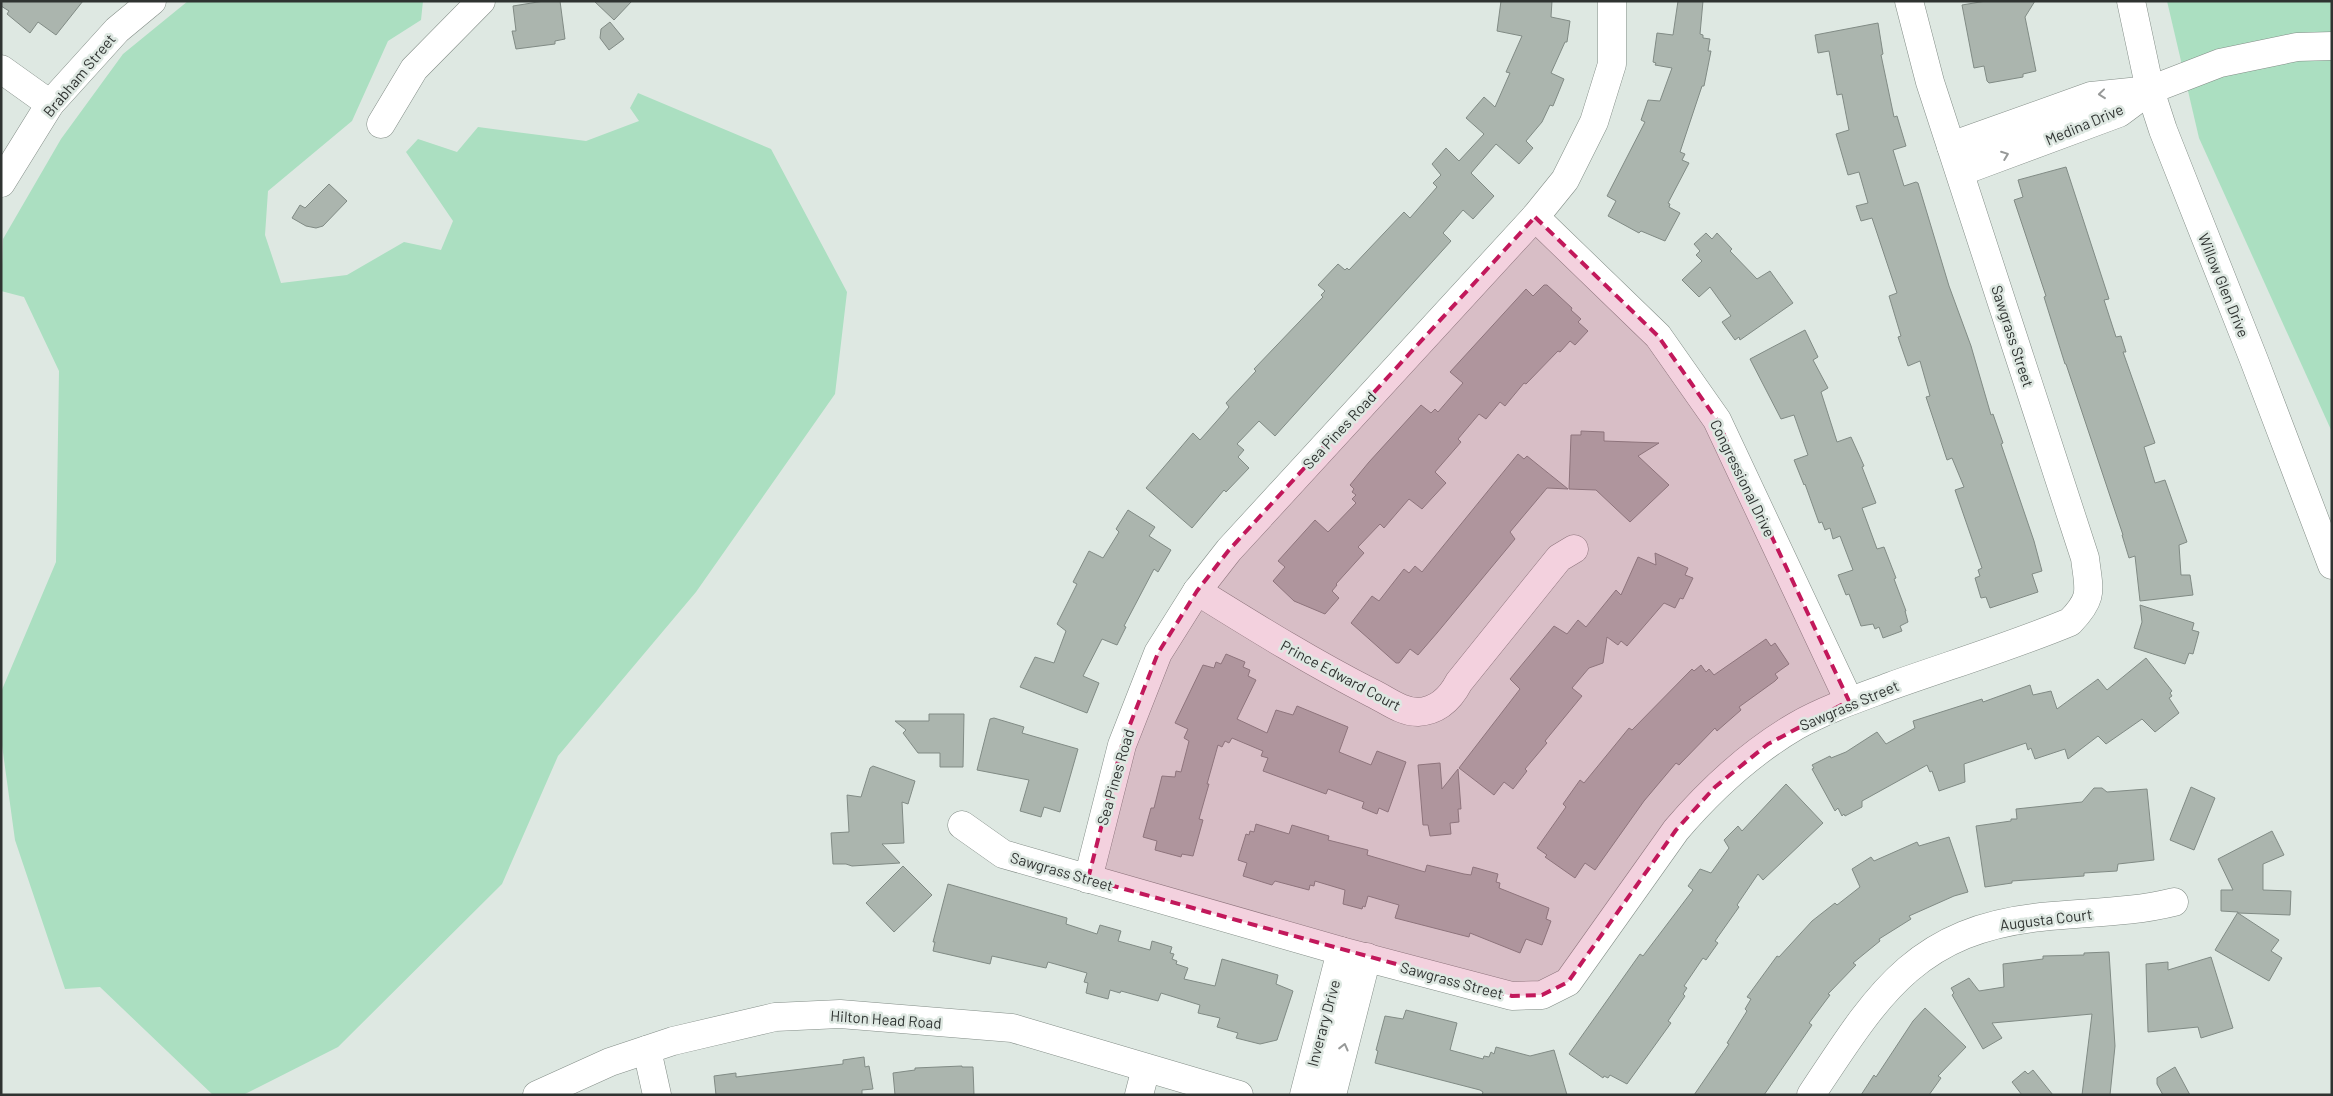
<svg xmlns="http://www.w3.org/2000/svg" width="2333" height="1096" font-family="Barlow,sans-serif">
<rect width="100%" height="100%" fill="#dee8e2"/>
<g fill="#abdfc1">
<polygon points="188,1 423,1 421,20 388,41 352,121 268,191 265,235 281,283 347,275 404,242 441,250 453,221 406,152 418,139 457,152 478,127 586,141 639,121 630,108 638,93 771,149 847,292 835,394 696,592 558,756 502,884 338,1047 243,1095 213,1095 100,987 65,989 15,840 1,738 1,692 56,562 59,371 24,297 1,291 3,239 61,139 123,54"/>
<polygon points="2167,1 2332,1 2332,432 2199,138"/>
</g>
<g fill="#abb5ae" stroke="#818b85">
<polygon points="1,1 83,1 56,35 38,22 30,33 7,14 9,11 1,6"/>
<polygon points="544,1 560,1 565,39 555,41 555,44 516,49 512,31 516,31 513,6"/>
<polygon points="594,1 632,1 614,20"/>
<polygon points="1501,1 1552,1 1551,17 1570,21 1567,42 1565,42 1551,73 1564,79 1553,106 1550,105 1542,122 1526,141 1533,148 1519,164 1496,144 1471,173 1494,196 1473,219 1463,210 1443,233 1451,241 1275,436 1259,421 1237,444 1244,450 1238,457 1249,468 1226,492 1224,490 1192,528 1146,488 1193,433 1200,440 1224,413 1229,407 1226,403 1256,371 1254,369 1323,297 1321,295 1325,291 1318,285 1338,264 1345,270 1347,268 1349,270 1404,212 1410,218 1437,187 1433,183 1441,175 1432,164 1446,148 1459,161 1484,134 1466,118 1484,97 1495,107 1510,73 1506,72 1522,36 1497,31"/>
<polygon points="1678,1 1703,1 1700,34 1703,35 1703,38 1710,39 1708,51 1711,51 1704,86 1702,86 1680,152 1685,154 1682,160 1689,163 1668,203 1670,204 1669,207 1680,213 1665,241 1641,231 1639,233 1608,216 1616,201 1607,196 1645,122 1641,120 1648,100 1660,101 1672,68 1655,65 1656,63 1653,62 1657,33 1673,35"/>
<polygon points="1986,1 2035,1 2025,17 2036,71 2023,74 2023,77 1989,83 1987,81 1984,66 1974,68 1962,5"/>
<polygon points="610,22 624,39 609,50 600,38 601,29"/>
<polygon points="1878,23 1883,54 1881,55 1894,117 1897,116 1906,146 1893,150 1904,186 1916,182 1918,183 1949,286 1971,346 1991,415 1993,414 2003,443 2001,444 2034,541 2042,571 2032,574 2038,592 1990,608 1986,597 1981,598 1975,578 1980,576 1978,570 1982,568 1955,490 1964,487 1952,458 1947,460 1926,397 1930,396 1920,361 1908,366 1898,337 1901,336 1889,296 1897,293 1872,218 1861,221 1856,206 1868,203 1859,172 1848,175 1836,134 1849,130 1842,94 1837,95 1829,51 1818,53 1815,35"/>
<polygon points="2066,167 2109,299 2104,300 2116,337 2121,336 2126,352 2123,352 2155,443 2144,447 2155,483 2165,480 2187,542 2179,545 2181,575 2190,575 2193,595 2140,601 2135,556 2129,558 2122,535 2123,535 2066,364 2065,364 2044,297 2046,296 2014,200 2023,197 2018,180"/>
<polygon points="329,184 347,201 323,226 316,228 306,226 292,218 300,205 305,208"/>
<polygon points="1706,233 1712,239 1717,233 1732,249 1730,251 1757,279 1770,271 1793,303 1740,340 1739,337 1735,340 1722,322 1731,316 1710,287 1699,297 1682,280 1702,261 1696,255 1700,251 1694,244"/>
<polygon points="1544,285 1547,285 1572,308 1571,310 1581,319 1578,322 1588,331 1575,345 1570,341 1560,352 1558,351 1526,384 1524,383 1505,406 1500,402 1486,419 1479,414 1458,439 1461,442 1435,472 1446,483 1422,509 1409,499 1384,528 1380,524 1358,547 1364,553 1336,584 1337,585 1332,591 1339,598 1325,614 1294,601 1273,581 1285,567 1278,561 1315,520 1328,532 1356,503 1352,499 1356,495 1352,492 1354,489 1350,485 1369,462 1421,405 1431,413 1435,409 1438,412 1463,383 1450,372 1526,289 1533,296"/>
<polygon points="1805,330 1818,357 1813,360 1828,388 1821,392 1837,442 1851,437 1864,466 1862,467 1876,503 1862,508 1877,549 1884,547 1896,578 1894,579 1906,611 1905,611 1908,622 1900,626 1902,631 1883,638 1879,627 1875,629 1873,624 1861,626 1849,594 1846,595 1838,575 1853,570 1840,536 1833,539 1830,528 1825,530 1822,522 1819,523 1805,484 1804,485 1794,460 1808,455 1794,415 1781,419 1750,359"/>
<polygon points="1581,431 1604,432 1604,441 1659,443 1638,456 1669,485 1630,522 1596,490 1569,489 1571,435 1581,435"/>
<polygon points="1518,454 1524,459 1527,456 1568,489 1547,488 1510,532 1515,539 1437,633 1418,655 1410,649 1399,663 1396,663 1351,623 1372,596 1379,601 1404,569 1409,573 1415,566 1422,572"/>
<polygon points="1128,510 1155,527 1149,536 1171,550 1158,572 1154,569 1124,626 1126,627 1117,645 1102,639 1083,676 1099,683 1087,713 1020,687 1035,657 1054,663 1066,631 1057,624 1077,584 1073,582 1089,551 1103,558 1119,532 1116,529"/>
<polygon points="1655,553 1688,568 1685,575 1693,578 1683,599 1680,598 1675,608 1664,603 1627,646 1621,641 1618,645 1607,637 1603,663 1589,668 1572,688 1582,696 1545,741 1547,743 1525,769 1527,771 1513,789 1504,782 1494,795 1459,768 1520,689 1510,679 1554,626 1567,634 1578,620 1586,627 1616,590 1621,595 1638,557 1656,565"/>
<polygon points="2140,605 2194,623 2192,630 2199,632 2193,654 2189,653 2185,664 2134,648 2142,622"/>
<polygon points="1766,639 1771,646 1775,643 1789,664 1775,674 1778,678 1775,681 1739,707 1741,710 1717,731 1715,728 1679,765 1676,763 1644,801 1595,870 1585,863 1575,878 1545,857 1547,855 1537,848 1566,807 1563,804 1580,780 1584,783 1629,728 1632,730 1692,669 1694,671 1701,665 1706,672 1709,669 1714,675"/>
<polygon points="1226,654 1245,662 1243,667 1250,670 1248,676 1256,680 1237,719 1267,733 1276,710 1293,715 1297,706 1348,727 1339,752 1371,765 1377,751 1406,762 1388,812 1379,808 1377,814 1362,808 1364,802 1328,789 1326,794 1263,771 1268,758 1261,756 1263,751 1232,738 1229,743 1225,741 1222,747 1218,745 1207,784 1209,784 1199,819 1203,820 1193,856 1182,854 1181,857 1155,850 1157,841 1143,837 1151,808 1154,808 1162,776 1175,777 1176,771 1181,772 1189,741 1184,738 1188,729 1175,723 1203,665 1214,668 1216,662 1221,664"/>
<polygon points="2146,658 2172,691 2170,693 2172,696 2169,698 2179,713 2155,732 2142,719 2106,744 2098,736 2068,759 2065,749 2035,759 2031,748 2028,750 2026,743 1964,764 1965,782 1939,791 1932,771 1930,772 1927,765 1862,801 1862,807 1845,816 1844,814 1842,816 1838,808 1835,811 1812,769 1814,768 1812,765 1830,756 1831,758 1846,752 1877,732 1886,744 1915,728 1913,721 1982,699 1983,702 2030,685 2033,695 2051,691 2057,709 2098,679 2107,690"/>
<polygon points="929,714 964,714 963,767 940,767 940,753 918,753 903,733 906,730 895,721 929,721"/>
<polygon points="994,718 1024,727 1022,733 1078,749 1060,812 1044,807 1041,817 1020,811 1029,780 977,770 990,719"/>
<polygon points="1440,763 1442,789 1458,769 1461,809 1458,809 1459,822 1450,823 1451,834 1430,836 1428,825 1423,825 1418,765"/>
<polygon points="873,766 915,781 908,804 902,802 904,843 882,844 900,863 852,866 846,864 833,864 831,833 849,832 847,795 861,797 870,768"/>
<polygon points="1786,784 1823,823 1763,880 1758,874 1737,905 1739,907 1715,941 1718,943 1706,960 1703,958 1684,986 1687,988 1683,994 1685,996 1668,1021 1671,1023 1627,1084 1610,1075 1608,1078 1604,1076 1603,1078 1569,1054 1640,954 1643,956 1693,890 1688,886 1700,869 1711,873 1729,848 1724,840 1738,826 1742,831"/>
<polygon points="2191,787 2215,798 2194,850 2170,840"/>
<polygon points="2094,788 2102,788 2107,792 2147,789 2154,860 2118,864 2117,871 2084,873 2084,876 2012,881 2012,883 1985,887 1976,826 2011,821 2011,819 2017,819 2016,809 2082,802"/>
<polygon points="1256,824 1289,834 1292,825 1329,836 1328,840 1368,850 1367,855 1425,872 1427,865 1464,874 1471,875 1473,867 1498,874 1496,882 1500,883 1499,888 1549,908 1546,919 1551,921 1542,945 1526,939 1520,953 1470,933 1469,937 1395,918 1399,905 1368,896 1365,907 1363,906 1362,909 1343,904 1345,890 1315,881 1314,886 1310,885 1309,890 1275,881 1272,885 1243,876 1247,863 1238,860 1246,834 1249,835 1250,831 1254,832"/>
<polygon points="2272,831 2284,855 2263,864 2263,890 2291,891 2290,915 2238,913 2279,940 2271,951 2282,958 2269,981 2215,950 2238,912 2221,911 2221,890 2233,890 2218,859"/>
<polygon points="1949,837 1968,892 1954,896 1909,916 1911,919 1879,939 1880,941 1853,963 1856,965 1828,994 1830,995 1809,1023 1812,1025 1764,1095 1694,1095 1729,1044 1727,1043 1747,1011 1745,1009 1751,999 1747,997 1777,956 1779,957 1812,921 1835,903 1837,905 1860,887 1852,869 1871,857 1874,861 1917,842 1919,846"/>
<polygon points="903,866 932,895 894,932 866,903"/>
<polygon points="948,884 1067,918 1066,924 1097,934 1100,925 1121,931 1118,941 1150,950 1152,941 1172,947 1170,953 1174,954 1172,959 1177,961 1176,964 1188,968 1184,979 1215,986 1222,959 1278,975 1276,984 1293,991 1277,1040 1260,1044 1236,1038 1238,1033 1217,1027 1220,1018 1198,1013 1200,1005 1161,993 1158,1001 1121,991 1120,993 1110,990 1108,999 1086,993 1088,983 1084,982 1087,973 1048,962 1046,968 992,956 990,964 933,951 935,942 933,942"/>
<polygon points="2109,952 2115,1046 2110,1095 2082,1095 2092,1014 1992,1023 2002,1038 1983,1049 1952,995 1954,993 1951,988 1969,978 1979,991 2004,987 2003,964 2043,959 2043,956 2084,955 2084,953"/>
<polygon points="2211,957 2233,1028 2201,1038 2198,1027 2148,1032 2146,964 2168,962 2168,970"/>
<polygon points="1925,1008 1966,1047 1938,1076 1941,1078 1929,1095 1861,1095 1874,1075 1876,1077 1913,1021"/>
<polygon points="1406,1010 1457,1023 1450,1050 1483,1059 1484,1056 1489,1057 1491,1052 1494,1054 1496,1047 1530,1056 1554,1050 1567,1095 1482,1095 1483,1092 1480,1090 1375,1063 1378,1051 1376,1050 1385,1016 1403,1019"/>
<polygon points="864,1057 865,1067 869,1066 873,1089 862,1090 862,1095 716,1095 714,1076 736,1073 736,1077 843,1064 843,1060"/>
<polygon points="962,1066 962,1067 973,1067 974,1095 895,1095 893,1073 915,1070 915,1068"/>
<polygon points="2175,1067 2190,1095 2163,1095 2157,1084 2157,1078"/>
<polygon points="2033,1070 2053,1095 2022,1095 2012,1082 2025,1071 2028,1074"/>
</g>
<g fill="none" stroke-linecap="round" stroke-linejoin="round">
<defs>
<g id="minor">
<polyline points="1,69 50,104"/>
<polyline points="381,124 414,69 481,1"/>
<polyline points="1951,146 2091,96 2150,90 2220,63 2297,47 2332,46"/>
<polyline points="1960,172 2119,113 2150,90"/>
<polyline points="1,183 50,104 117,30 152,1"/>
<polyline points="1535,217 1658,336 1717,420 1849,701"/>
<path d="M1197,591C1255,627 1311,662 1372,693C1387,700 1401,712 1418,712C1437,711 1450,699 1459,682L1559,558L1574,549"/>
<path d="M962,825L1003,854L1341,951L1512,996L1542,995L1568,982L1676,830C1711,789 1750,753 1796,726C1826,709 1859,698 1891,686C1950,665 2012,646 2070,622C2094,597 2089,591 2085,558L1930,82L1909,1"/>
<polyline points="1088,879 1122,745 1158,653 1197,591 1229,550 1535,217 1565,180 1594,122 1612,64 1612,1"/>
<polyline points="647,1050 657,1095"/>
<polyline points="537,1095 610,1062 673,1041 775,1017 840,1014 1012,1028 1239,1095"/>
<polyline points="1139,1095 1146,1068"/>
<polyline points="1304,1095 1341,951"/>
<polyline points="1332,1095 1367,957"/>
<path d="M1811,1095C1876,997 1914,930 2041,917C2086,912 2130,913 2174,902"/>
</g>
<polyline id="major" points="2131,1 2150,90 2163,130 2254,360 2332,565"/>
</defs>
<use href="#minor" stroke="#838d87" stroke-width="29"/>
<use href="#major" stroke="#838d87" stroke-width="29"/>
<use href="#minor" stroke="#fff" stroke-width="28"/>
<use href="#major" stroke="#fff" stroke-width="28"/>
</g>
<defs><path id="oneway-chevron" d="M-2-3.5L2.5 0L-2 3.5" fill="none" stroke-width="1.6" stroke-linecap="round" stroke-linejoin="round" transform="scale(1.25)"/></defs>
<g stroke="#979998">
<use href="#oneway-chevron" transform="translate(2102 94) rotate(174)"/>
<use href="#oneway-chevron" transform="translate(2005 155) rotate(-21)"/>
<use href="#oneway-chevron" transform="translate(1344 1047) rotate(-76)"/>
</g>
<path fill="#c2185b" fill-opacity="0.2" stroke="#c2185b" stroke-width="4" stroke-dasharray="10 6" stroke-linejoin="round" d="M1535,217L1658,336L1717,420L1849,701L1768,744L1715,787L1676,830L1568,982L1542,995L1512,996L1088,879L1122,745L1158,653L1197,591L1229,550Z"/>
<g text-anchor="middle" dominant-baseline="central" stroke-width="5" stroke-linejoin="round" paint-order="stroke">
<g font-size="15" fill="#2f3331" stroke="#dee8e2">
<text transform="translate(79 75) rotate(-50)">Brabham Street</text>
<text transform="translate(2084 124) rotate(-23)">Medina Drive</text>
<text transform="translate(2224 285) rotate(68)">Willow Glen Drive</text>
<text transform="translate(2013 336) rotate(72)">Sawgrass Street</text>
<text transform="translate(1339 430) rotate(-47)">Sea Pines Road</text>
<text transform="translate(1743 478) rotate(64)">Congressional Drive</text>
<text transform="translate(1341 675) rotate(28)">Prince Edward Court</text>
<text transform="translate(1849 705) rotate(-23)">Sawgrass Street</text>
<text transform="translate(1115 777) rotate(-74)">Sea Pines Road</text>
<text transform="translate(1062 871) rotate(16)">Sawgrass Street</text>
<text transform="translate(2046 919) rotate(-7)">Augusta Court</text>
<text transform="translate(1452 980) rotate(15)">Sawgrass Street</text>
<text transform="translate(886 1019) rotate(4)">Hilton Head Road</text>
<text transform="translate(1323 1023) rotate(-75)">Inverary Drive</text>
</g>
</g>
<rect width="2333" height="1096" fill="none" stroke="#2f3331" stroke-width="5"/>
</svg>
